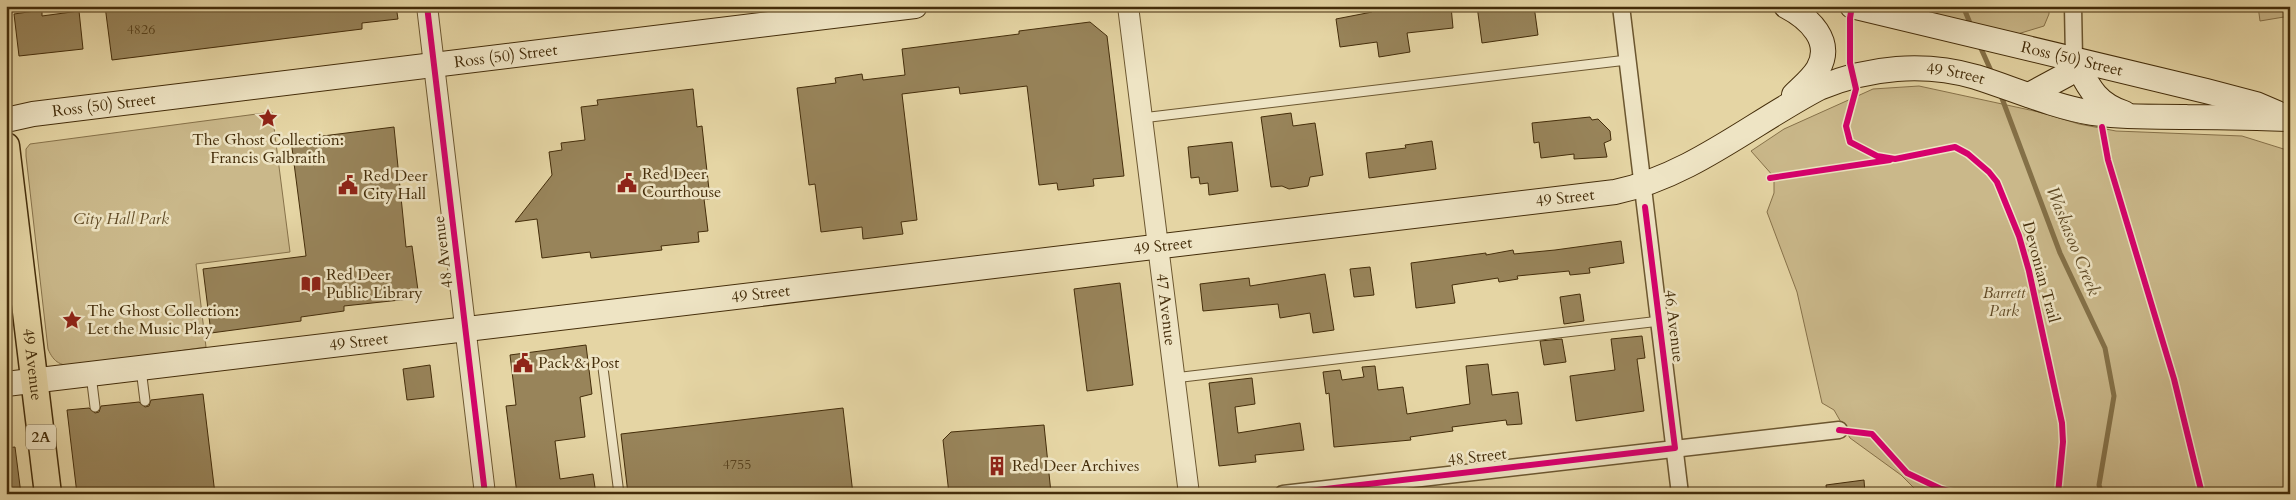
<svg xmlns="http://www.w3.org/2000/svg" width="2296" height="500" font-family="Cardo,serif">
<rect width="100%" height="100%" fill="#e5d5a4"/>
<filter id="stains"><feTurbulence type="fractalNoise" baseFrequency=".004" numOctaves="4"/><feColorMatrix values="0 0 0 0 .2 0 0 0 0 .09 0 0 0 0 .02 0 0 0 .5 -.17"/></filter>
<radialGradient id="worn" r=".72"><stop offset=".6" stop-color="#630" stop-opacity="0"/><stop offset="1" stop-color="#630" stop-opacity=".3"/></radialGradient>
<g fill="#cab88a" stroke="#87724a">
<polygon points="1901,6 2049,6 2049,14 2044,26 2011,36"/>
<polygon points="2258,6 2290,6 2290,16 2260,21"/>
<polygon points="1919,86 2039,112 2079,124 2116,131 2242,136 2290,151 2290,494 1920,494 1901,475 1850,438 1834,410 1822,403 1797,292 1767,212 1774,193 1774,177 1751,151 1784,129 1873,89"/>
<path d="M272,112L290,252L196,264L206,347L76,366C61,366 54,363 48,349L26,156V149L30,144Z"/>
</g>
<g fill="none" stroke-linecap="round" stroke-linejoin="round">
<g stroke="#847047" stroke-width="5">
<polyline points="1963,6 1972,28"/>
<polyline points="1979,44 1992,73"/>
<polyline points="2000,93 2060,253 2105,348 2114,396 2099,485 2102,494"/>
</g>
</g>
<g fill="#98845a" stroke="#442d0a">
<polygon points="105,6 396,6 398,19 362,23 362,29 112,60"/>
<polygon points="1371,6 1451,6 1453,28 1407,33 1410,52 1379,57 1377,42 1340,47 1336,19 1372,12"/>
<polygon points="1477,6 1534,6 1538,35 1482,43"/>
<polygon points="42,10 42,16 79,11 83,49 19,56 14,14"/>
<polygon points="1090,22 1107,36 1124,176 1093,179 1094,186 1058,190 1057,183 1039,185 1027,86 960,94 959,87 902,94 917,220 901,222 903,234 863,239 862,227 821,232 815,184 809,185 797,88 836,83 835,78 862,74 863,80 905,75 902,49 1019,34 1019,31"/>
<polygon points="693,89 697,127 702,126 710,199 704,199 708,231 698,232 699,242 661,246 662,250 591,258 590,252 542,258 537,219 515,222 552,175 549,152 562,150 561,143 585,140 581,107 598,105 597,100"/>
<polygon points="1291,113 1293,126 1315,123 1323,175 1310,177 1308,186 1289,189 1282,186 1271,187 1261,117"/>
<polygon points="1590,117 1592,120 1598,119 1610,131 1611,140 1604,143 1607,157 1574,159 1574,154 1541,158 1539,142 1534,143 1532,123"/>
<polygon points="394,127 406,247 412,246 419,298 344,306 344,311 301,317 301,321 211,333 203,269 306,256 291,140"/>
<polygon points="1432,141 1436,169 1369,178 1366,153 1406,148 1405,145"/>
<polygon points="1232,142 1238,191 1209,195 1208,183 1200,184 1199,177 1191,178 1188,147"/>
<polygon points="1621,241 1624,263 1589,268 1590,273 1570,275 1569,271 1517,276 1518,279 1499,282 1498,278 1452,285 1455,303 1416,308 1411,263 1486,253 1486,255 1513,250 1514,254 1555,250"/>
<polygon points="1370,267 1374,295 1354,297 1350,269"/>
<polygon points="1325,274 1334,330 1313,333 1310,313 1280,318 1278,304 1203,311 1200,284 1249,278 1250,286"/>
<polygon points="1120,283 1133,385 1087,391 1074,289"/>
<polygon points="1580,294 1584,321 1564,324 1560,297"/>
<polygon points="1642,336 1645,358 1637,359 1644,411 1576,421 1570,376 1615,370 1611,339"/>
<polygon points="1562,339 1566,362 1544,365 1540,341"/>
<polygon points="586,345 592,394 580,397 585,437 555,441 560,479 593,474 596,494 517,494 506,406 516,405 510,355"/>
<polygon points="1488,364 1492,395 1518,392 1522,424 1507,425 1506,420 1452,427 1453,431 1410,437 1411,440 1334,447 1329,393 1326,394 1323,372 1340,370 1342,380 1364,377 1362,367 1375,366 1378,390 1403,387 1407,414 1470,404 1466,366"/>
<polygon points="430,365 434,397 407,400 403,369"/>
<polygon points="1252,378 1255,404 1235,407 1238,433 1300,423 1304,450 1255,455 1256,462 1219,466 1209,383"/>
<polygon points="203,394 215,494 77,494 67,410 89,408 95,413 99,412 101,406 139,402 145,407 149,406 151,400"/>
<polygon points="843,408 853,494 628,494 621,434"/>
<polygon points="1044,425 1051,493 949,494 943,440 951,432"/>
<polygon points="15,447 21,494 6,494 6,448"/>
<polygon points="1864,480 1865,494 1827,494 1826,485"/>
</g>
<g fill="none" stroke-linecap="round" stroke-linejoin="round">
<defs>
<g id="service">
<polyline points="1142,118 1627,60"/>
<polyline points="603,368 619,494"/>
<polyline points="141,369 145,401"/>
<polyline points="91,375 95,407"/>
<polyline points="1174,378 1660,321"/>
</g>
<g id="minor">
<polyline points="1621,6 1680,494"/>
<polyline points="2073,6 2074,59"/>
<polyline points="1283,494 1839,430"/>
</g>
<g id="tertiary">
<polyline points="427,6 485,494"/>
<path id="s1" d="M1128,6L1189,494"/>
</g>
<g id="secondary">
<path d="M1786,6C1809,18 1834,41 1818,69C1812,79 1802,87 1794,95"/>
<path id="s2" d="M1852,6L2206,91L2256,104L2277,113"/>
<path d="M2074,59C2088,85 2094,103 2124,113"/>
<polyline points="2029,95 2066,75 2070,71 2074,59"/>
<path id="s3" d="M6,120L33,114L915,6"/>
<path id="s4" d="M6,384L1615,192C1691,176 1752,123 1819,88C1869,67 1924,62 1976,77C2014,89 2052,106 2092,113C2123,118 2156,116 2187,117C2221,117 2256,118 2290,119"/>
</g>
<g id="primary">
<path id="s5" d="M6,146L48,494"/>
</g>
</defs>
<use href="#service" stroke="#6c5730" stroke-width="11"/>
<use href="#minor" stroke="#6c5730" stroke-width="19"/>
<use href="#tertiary" stroke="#6c5730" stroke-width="22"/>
<use href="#secondary" stroke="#442d0a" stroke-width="26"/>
<use href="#primary" stroke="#442d0a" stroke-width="29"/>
<use href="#service" stroke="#eee4c4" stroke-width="9"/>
<use href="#minor" stroke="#eee4c4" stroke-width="16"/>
<use href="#tertiary" stroke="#eee4c4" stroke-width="20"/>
<use href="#secondary" stroke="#eee4c4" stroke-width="24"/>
<use href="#primary" stroke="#e5d5a4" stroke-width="26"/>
<defs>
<g id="cycleway">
<polyline points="427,6 485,494"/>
<polyline points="1852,6 1850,18 1850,63 1856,89 1846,126 1850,142 1877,156 1895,159 1955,147 1968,154 1989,172 1997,182 2019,236 2029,271 2062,423 2063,442 2058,494"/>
<polyline points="2102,127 2108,160 2174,379 2202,494"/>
<polyline points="1770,178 1890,160"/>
<polyline points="1839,430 1872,434 1907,473 1941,489 1959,494"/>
<polyline points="1283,494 1675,448 1645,207"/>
</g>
</defs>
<use href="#cycleway" stroke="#eee4c4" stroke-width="9"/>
<use href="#cycleway" stroke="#d6006c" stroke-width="6"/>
</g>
<defs>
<symbol id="sight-bare" viewBox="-9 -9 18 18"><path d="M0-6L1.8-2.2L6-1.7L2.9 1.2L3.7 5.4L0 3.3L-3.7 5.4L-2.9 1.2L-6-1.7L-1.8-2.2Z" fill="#8f2418" stroke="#eee4c4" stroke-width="2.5" paint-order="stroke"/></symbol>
<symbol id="civic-bare" viewBox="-9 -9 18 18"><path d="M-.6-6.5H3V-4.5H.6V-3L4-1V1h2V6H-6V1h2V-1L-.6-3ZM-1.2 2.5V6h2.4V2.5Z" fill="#8f2418" stroke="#eee4c4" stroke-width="2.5" paint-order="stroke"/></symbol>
<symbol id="library-bare" viewBox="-9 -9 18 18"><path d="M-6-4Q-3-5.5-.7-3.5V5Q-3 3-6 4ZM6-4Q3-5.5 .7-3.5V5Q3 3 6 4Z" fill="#8f2418" stroke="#eee4c4" stroke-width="2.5" paint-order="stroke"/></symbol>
<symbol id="building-bare" viewBox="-9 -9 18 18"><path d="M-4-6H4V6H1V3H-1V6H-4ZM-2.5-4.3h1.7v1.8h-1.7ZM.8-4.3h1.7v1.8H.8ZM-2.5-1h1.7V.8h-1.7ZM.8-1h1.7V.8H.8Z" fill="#8f2418" stroke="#eee4c4" stroke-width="2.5" paint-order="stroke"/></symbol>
</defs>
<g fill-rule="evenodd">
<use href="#sight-bare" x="254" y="104" width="28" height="28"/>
<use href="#civic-bare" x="613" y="169" width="28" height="28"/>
<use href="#civic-bare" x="334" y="171" width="28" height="28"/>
<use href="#library-bare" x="297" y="270" width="28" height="28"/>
<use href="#sight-bare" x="58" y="306" width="28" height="28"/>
<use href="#civic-bare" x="509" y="349" width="28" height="28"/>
<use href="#building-bare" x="983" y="452" width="28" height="28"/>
</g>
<g text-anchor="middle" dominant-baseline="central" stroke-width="5" stroke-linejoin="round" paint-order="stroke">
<g font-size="14" fill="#59431e">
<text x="141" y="29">4826</text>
<text x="737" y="464">4755</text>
</g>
<rect fill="#eee4c4" stroke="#776442" stroke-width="1" x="26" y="424.5" width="30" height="25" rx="4"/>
<g font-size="15" font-weight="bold" fill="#442d0a">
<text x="41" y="437">2A</text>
</g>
<g font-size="16" fill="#442d0a" stroke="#eee4c4">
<text stroke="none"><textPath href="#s3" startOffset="504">Ross (50) Street</textPath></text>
<text stroke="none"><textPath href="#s2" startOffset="226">Ross (50) Street</textPath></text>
<text stroke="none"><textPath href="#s4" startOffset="1990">49 Street</textPath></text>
<text stroke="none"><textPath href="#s3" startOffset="99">Ross (50) Street</textPath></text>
<text stroke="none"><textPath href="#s4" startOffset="1570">49 Street</textPath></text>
<text stroke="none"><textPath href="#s4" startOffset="1165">49 Street</textPath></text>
<text transform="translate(443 252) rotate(-97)">48 Avenue</text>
<text transform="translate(2041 272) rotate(75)">Devonian Trail</text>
<text stroke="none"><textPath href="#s4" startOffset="760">49 Street</textPath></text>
<text stroke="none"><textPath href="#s1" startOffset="306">47 Avenue</textPath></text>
<text transform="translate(1674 326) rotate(83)">46 Avenue</text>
<text stroke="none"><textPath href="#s4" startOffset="355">49 Street</textPath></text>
<text stroke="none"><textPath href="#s5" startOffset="220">49 Avenue</textPath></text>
<text transform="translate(1477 457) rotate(-7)">48 Street</text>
</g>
<g font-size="16" fill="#442d0a" stroke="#eee4c4" text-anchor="start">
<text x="268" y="140" text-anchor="middle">The Ghost Collection:<tspan x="268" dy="18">Francis Galbraith</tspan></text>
<text x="642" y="174">Red Deer<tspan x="642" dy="18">Courthouse</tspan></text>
<text x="363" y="176">Red Deer<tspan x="363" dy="18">City Hall</tspan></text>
<text x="326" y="275">Red Deer<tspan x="326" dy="18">Public Library</tspan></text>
<text x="87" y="311">The Ghost Collection:<tspan x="87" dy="18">Let the Music Play</tspan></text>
<text x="538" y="363">Pack &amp; Post</text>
<text x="1012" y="466">Red Deer Archives</text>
</g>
<g font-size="16" font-style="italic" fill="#5f4924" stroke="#eee4c4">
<text x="121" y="219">City Hall Park</text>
<text x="2004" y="293">Barrett<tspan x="2004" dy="18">Park</tspan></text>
</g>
<g font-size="18" font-style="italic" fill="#5e4924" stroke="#eee4c4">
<text transform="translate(2073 241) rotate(68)">Waskasoo Creek</text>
</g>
</g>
<rect width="2296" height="500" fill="none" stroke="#e5d5a4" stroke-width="25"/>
<rect x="8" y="8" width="2281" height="485" fill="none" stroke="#442d0a" stroke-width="2.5"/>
<rect x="12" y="12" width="2271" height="475" fill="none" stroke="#442d0a"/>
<rect width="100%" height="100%" filter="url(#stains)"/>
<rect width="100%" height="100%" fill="url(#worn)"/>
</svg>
